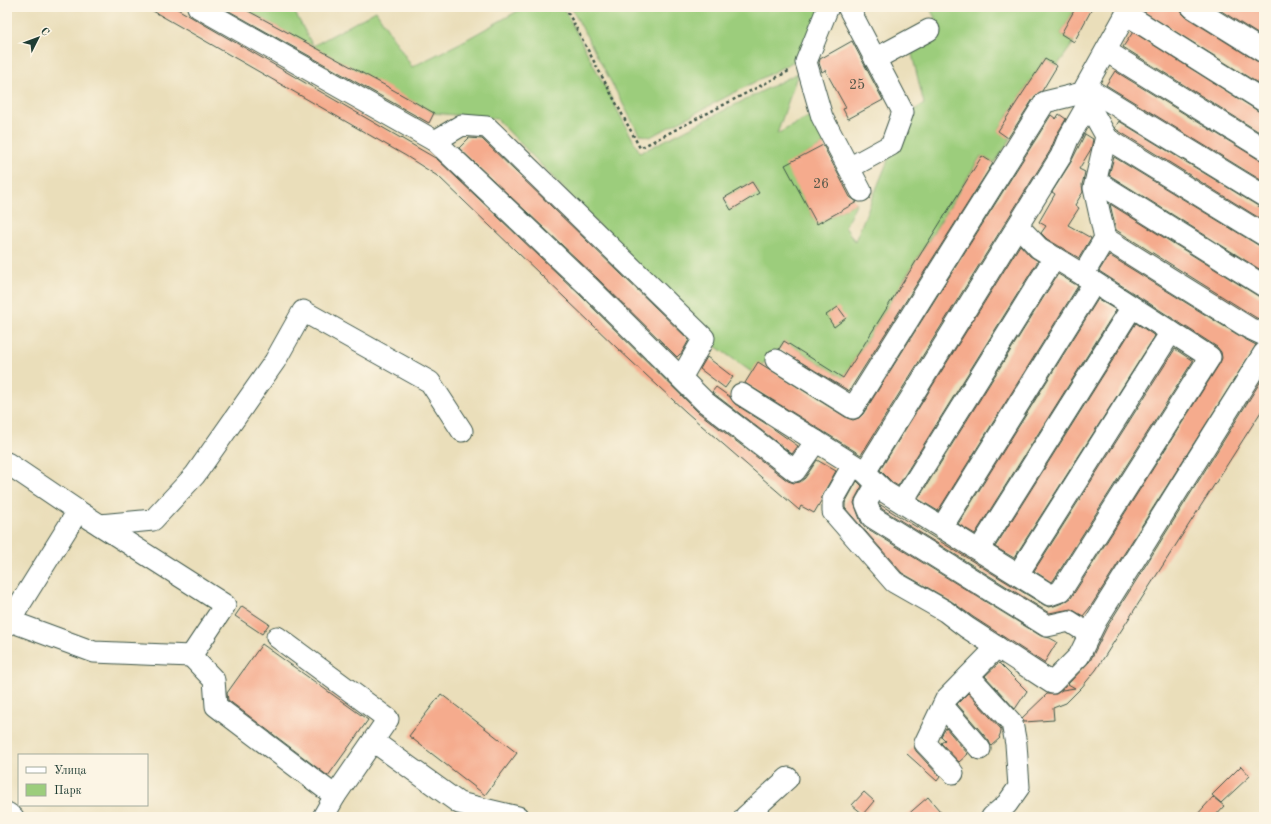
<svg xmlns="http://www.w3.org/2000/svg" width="1271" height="824" font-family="'Old Standard TT',serif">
<rect width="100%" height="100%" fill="#fcf5e5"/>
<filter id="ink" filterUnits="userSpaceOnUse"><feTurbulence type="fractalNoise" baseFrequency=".025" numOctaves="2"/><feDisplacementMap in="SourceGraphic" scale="8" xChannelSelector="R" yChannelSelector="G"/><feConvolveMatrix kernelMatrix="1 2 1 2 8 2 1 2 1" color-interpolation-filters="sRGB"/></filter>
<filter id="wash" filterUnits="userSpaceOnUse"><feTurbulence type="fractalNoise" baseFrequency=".012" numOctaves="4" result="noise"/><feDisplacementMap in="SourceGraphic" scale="16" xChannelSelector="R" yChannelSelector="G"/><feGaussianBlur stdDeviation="0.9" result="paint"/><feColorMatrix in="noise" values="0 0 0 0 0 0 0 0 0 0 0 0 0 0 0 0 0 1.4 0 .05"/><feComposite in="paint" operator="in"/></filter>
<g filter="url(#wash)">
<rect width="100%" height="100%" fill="#eadeba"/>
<g fill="#9ccd7c" stroke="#5e8558" fill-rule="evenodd">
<path d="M241,7H292L313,46L376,11L412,67L460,43L525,7H563L640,153L798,73L777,134L810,116L817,121L825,144L786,165L817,224L857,202L845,227L855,241L897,138L911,112L924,104L910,46L939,25L929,7H1076L1061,34L1074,42L1057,66L1045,59L998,131L1011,139L994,163L981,156L843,378L784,341L777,351L753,373L715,346L497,119L434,113ZM752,182L759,193L731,210L724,198Z"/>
<polygon points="571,7 822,7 804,56 650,137 639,134"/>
</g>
<g id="blocks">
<g fill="#f5ab8d">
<polygon points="146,7 174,7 437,159 580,295 698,412 788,481 794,483 800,482 805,478 817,460 836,471 823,494 821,501 814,513 801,506 799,510 686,412 617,348 439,177 406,156"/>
<polygon points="222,7 241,7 388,87 434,113 429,123"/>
<polygon points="1076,7 1093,7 1074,42 1061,34"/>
<polygon points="1142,7 1180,7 1182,13 1186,17 1258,62 1264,64 1264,87 1141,10"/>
<polygon points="1215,7 1258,7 1264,11 1264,38"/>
<polygon points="1133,32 1258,111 1264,113 1264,135 1123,47"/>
<polygon points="852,41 883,100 848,119 843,109 846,108 825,70 822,72 819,63 820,59"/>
<polygon points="1045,59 1057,66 1042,91 1035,96 1008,138 998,131"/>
<polygon points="1115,71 1258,159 1264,161 1264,182 1106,85"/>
<polygon points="1059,114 1066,119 1057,134 1050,151 861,455 745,383 758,362 847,418 853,420 859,418 863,414 1051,115 1056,119"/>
<polygon points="1119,121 1258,206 1264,208 1264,221 1117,130 1115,128"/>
<polygon points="1085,134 1093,139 1091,149 1079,169 1085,172 1082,185 1083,192 1075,205 1079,208 1068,225 1091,238 1079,258 1047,239 1041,233 1046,226 1039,222 1055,194 1052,192 1071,162"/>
<polygon points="469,138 482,139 689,340 681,354 680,354 677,357 596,277 459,148"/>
<polygon points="823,145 850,197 857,202 817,224 785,165"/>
<polygon points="982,156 993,163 849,391 779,349 784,341 843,378"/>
<polygon points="1114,157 1258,245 1264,247 1264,272 1109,175"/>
<polygon points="752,182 759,193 731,210 724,198"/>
<polygon points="1110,204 1258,296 1264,298 1264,322 1255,317 1116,230"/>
<polygon points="1020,245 1030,256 1038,261 898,486 893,483 880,470"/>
<polygon points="1109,255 1243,338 1256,345 1091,606 1083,616 1071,609 1049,613 882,509 879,504 1044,605 1049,607 1054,606 1065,602 1071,598 1220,363 1222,358 1221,352 1217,347 1099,271"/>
<polygon points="1058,274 1078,286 938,511 918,499"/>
<polygon points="1098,299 1116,310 975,534 958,524"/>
<polygon points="838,307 846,318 834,327 826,315"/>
<polygon points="1136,323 1155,336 1014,558 995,547"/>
<polygon points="1175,349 1193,361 1053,581 1051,582 1034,571"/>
<polygon points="707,357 733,377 725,388 700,369"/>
<polygon points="1264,376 1264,407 1096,670 1082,687 1066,703 1053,708 1054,720 1024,722 1022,718 1047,694 1056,694 1062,690 1075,688 1068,684 1090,661 1107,627"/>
<polygon points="716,387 730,397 735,404 771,427 798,446 792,454 713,393 712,392"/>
<polygon points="857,481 862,486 856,497 854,503 861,522 865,527 1041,636 1050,638 1057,642 1044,663 973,617 951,601 902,573 845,508 845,503"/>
<polygon points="242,606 269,624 262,634 235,616"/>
<polygon points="262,644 368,720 328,776 228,700 227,693"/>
<polygon points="999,663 1027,691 1015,709 985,676"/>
<polygon points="968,693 1001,729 1001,732 999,737 1000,738 991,746 989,741 957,704"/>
<polygon points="441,694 517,753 485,795 409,736"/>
<polygon points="946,728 968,754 959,762 941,743 945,740 941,736"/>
<polygon points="914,747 916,751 940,777 937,781 907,754"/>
<polygon points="1241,766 1250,776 1221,803 1212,795"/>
<polygon points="864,792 874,801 863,814 852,805"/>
<polygon points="928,797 945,817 905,817"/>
<polygon points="1213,797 1224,806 1214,817 1195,817"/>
</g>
</g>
</g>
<g filter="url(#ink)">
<use href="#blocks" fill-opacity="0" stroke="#3d5548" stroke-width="1"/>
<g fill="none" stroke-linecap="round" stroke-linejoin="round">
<defs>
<g id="minor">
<polyline points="198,7 435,141 588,286 705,402 795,471 816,441"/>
<polyline points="828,7 806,62 822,117 861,191"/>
<polyline points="848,7 903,112 891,145 849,168"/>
<polyline points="1192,7 1264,52"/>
<polyline points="1126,14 1264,101"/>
<polyline points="1106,51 1264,149"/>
<polyline points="875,59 929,30"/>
<polyline points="1086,87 1264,196"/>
<polyline points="1106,138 1264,235"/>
<polyline points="435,141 462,125 487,127 704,338 681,378"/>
<polyline points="1096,181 1264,286"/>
<polyline points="1018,226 1039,248 1083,275"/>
<polyline points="1105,238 1249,328 1264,335"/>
<polyline points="776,360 853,408 1045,102 1082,93 1130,7"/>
<polyline points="741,394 865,472 885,492 1050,595 1061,591 1210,357 1083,275 1105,238 1094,188 1106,136 1082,93"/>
<polyline points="7,463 78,511 7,625"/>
<polyline points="853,465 833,500 833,512 894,582 945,611 966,627 1052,683 1079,656 1096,621 1264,353"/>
<polyline points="865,472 1061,156 1068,139 1088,104"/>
<polyline points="877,484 866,503 872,517 1047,626 1069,621 1089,634"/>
<polyline points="902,502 1054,258"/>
<polyline points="100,525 153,520 195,475 275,361 303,311 430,382 462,431"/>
<polyline points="942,527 1094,283"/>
<polyline points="979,550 1132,307"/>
<polyline points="1018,574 1171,332"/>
<polyline points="10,621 94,652 191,656 225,605 78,511"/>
<polyline points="277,637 388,719 335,796"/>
<polyline points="191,656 214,680 216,706 335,796 323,817"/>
<polyline points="969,676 1012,723 1016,744 1019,787 1007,804 992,817"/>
<polyline points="943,706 980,749"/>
<polyline points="373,741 459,803 518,817"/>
<polyline points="953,773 925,743 946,699 997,647"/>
<polyline points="7,813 13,817"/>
<polyline points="745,817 788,778"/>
</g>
</defs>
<use href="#minor" stroke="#3d5548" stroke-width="23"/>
<polyline stroke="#3d5548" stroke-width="2.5" stroke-dasharray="3 3" stroke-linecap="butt" points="565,7 640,148 791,70"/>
<use href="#minor" stroke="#fff" stroke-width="21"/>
</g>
</g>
<g text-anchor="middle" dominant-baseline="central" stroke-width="3" stroke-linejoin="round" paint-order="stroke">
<g font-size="14" fill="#54584a">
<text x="857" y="85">25</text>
<text x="821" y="184">26</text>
</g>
</g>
<rect width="1271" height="824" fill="none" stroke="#fcf5e5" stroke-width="24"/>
<rect x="18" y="754" width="130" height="52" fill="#fcf5e5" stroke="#a4ab9e"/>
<rect x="26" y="767" width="20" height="6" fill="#ffffff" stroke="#a4ab9e"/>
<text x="54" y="774" font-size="12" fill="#1f3d34">Улица</text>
<rect x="26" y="784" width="20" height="12" fill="#9ccd7c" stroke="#a4ab9e"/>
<text x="54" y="794" font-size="12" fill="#1f3d34">Парк</text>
<g transform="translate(38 38) rotate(48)" stroke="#fcf5e5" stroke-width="3" paint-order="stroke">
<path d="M0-3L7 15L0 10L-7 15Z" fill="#1f3d34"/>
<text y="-6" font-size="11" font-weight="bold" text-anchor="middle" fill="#1f3d34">С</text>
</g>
</svg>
